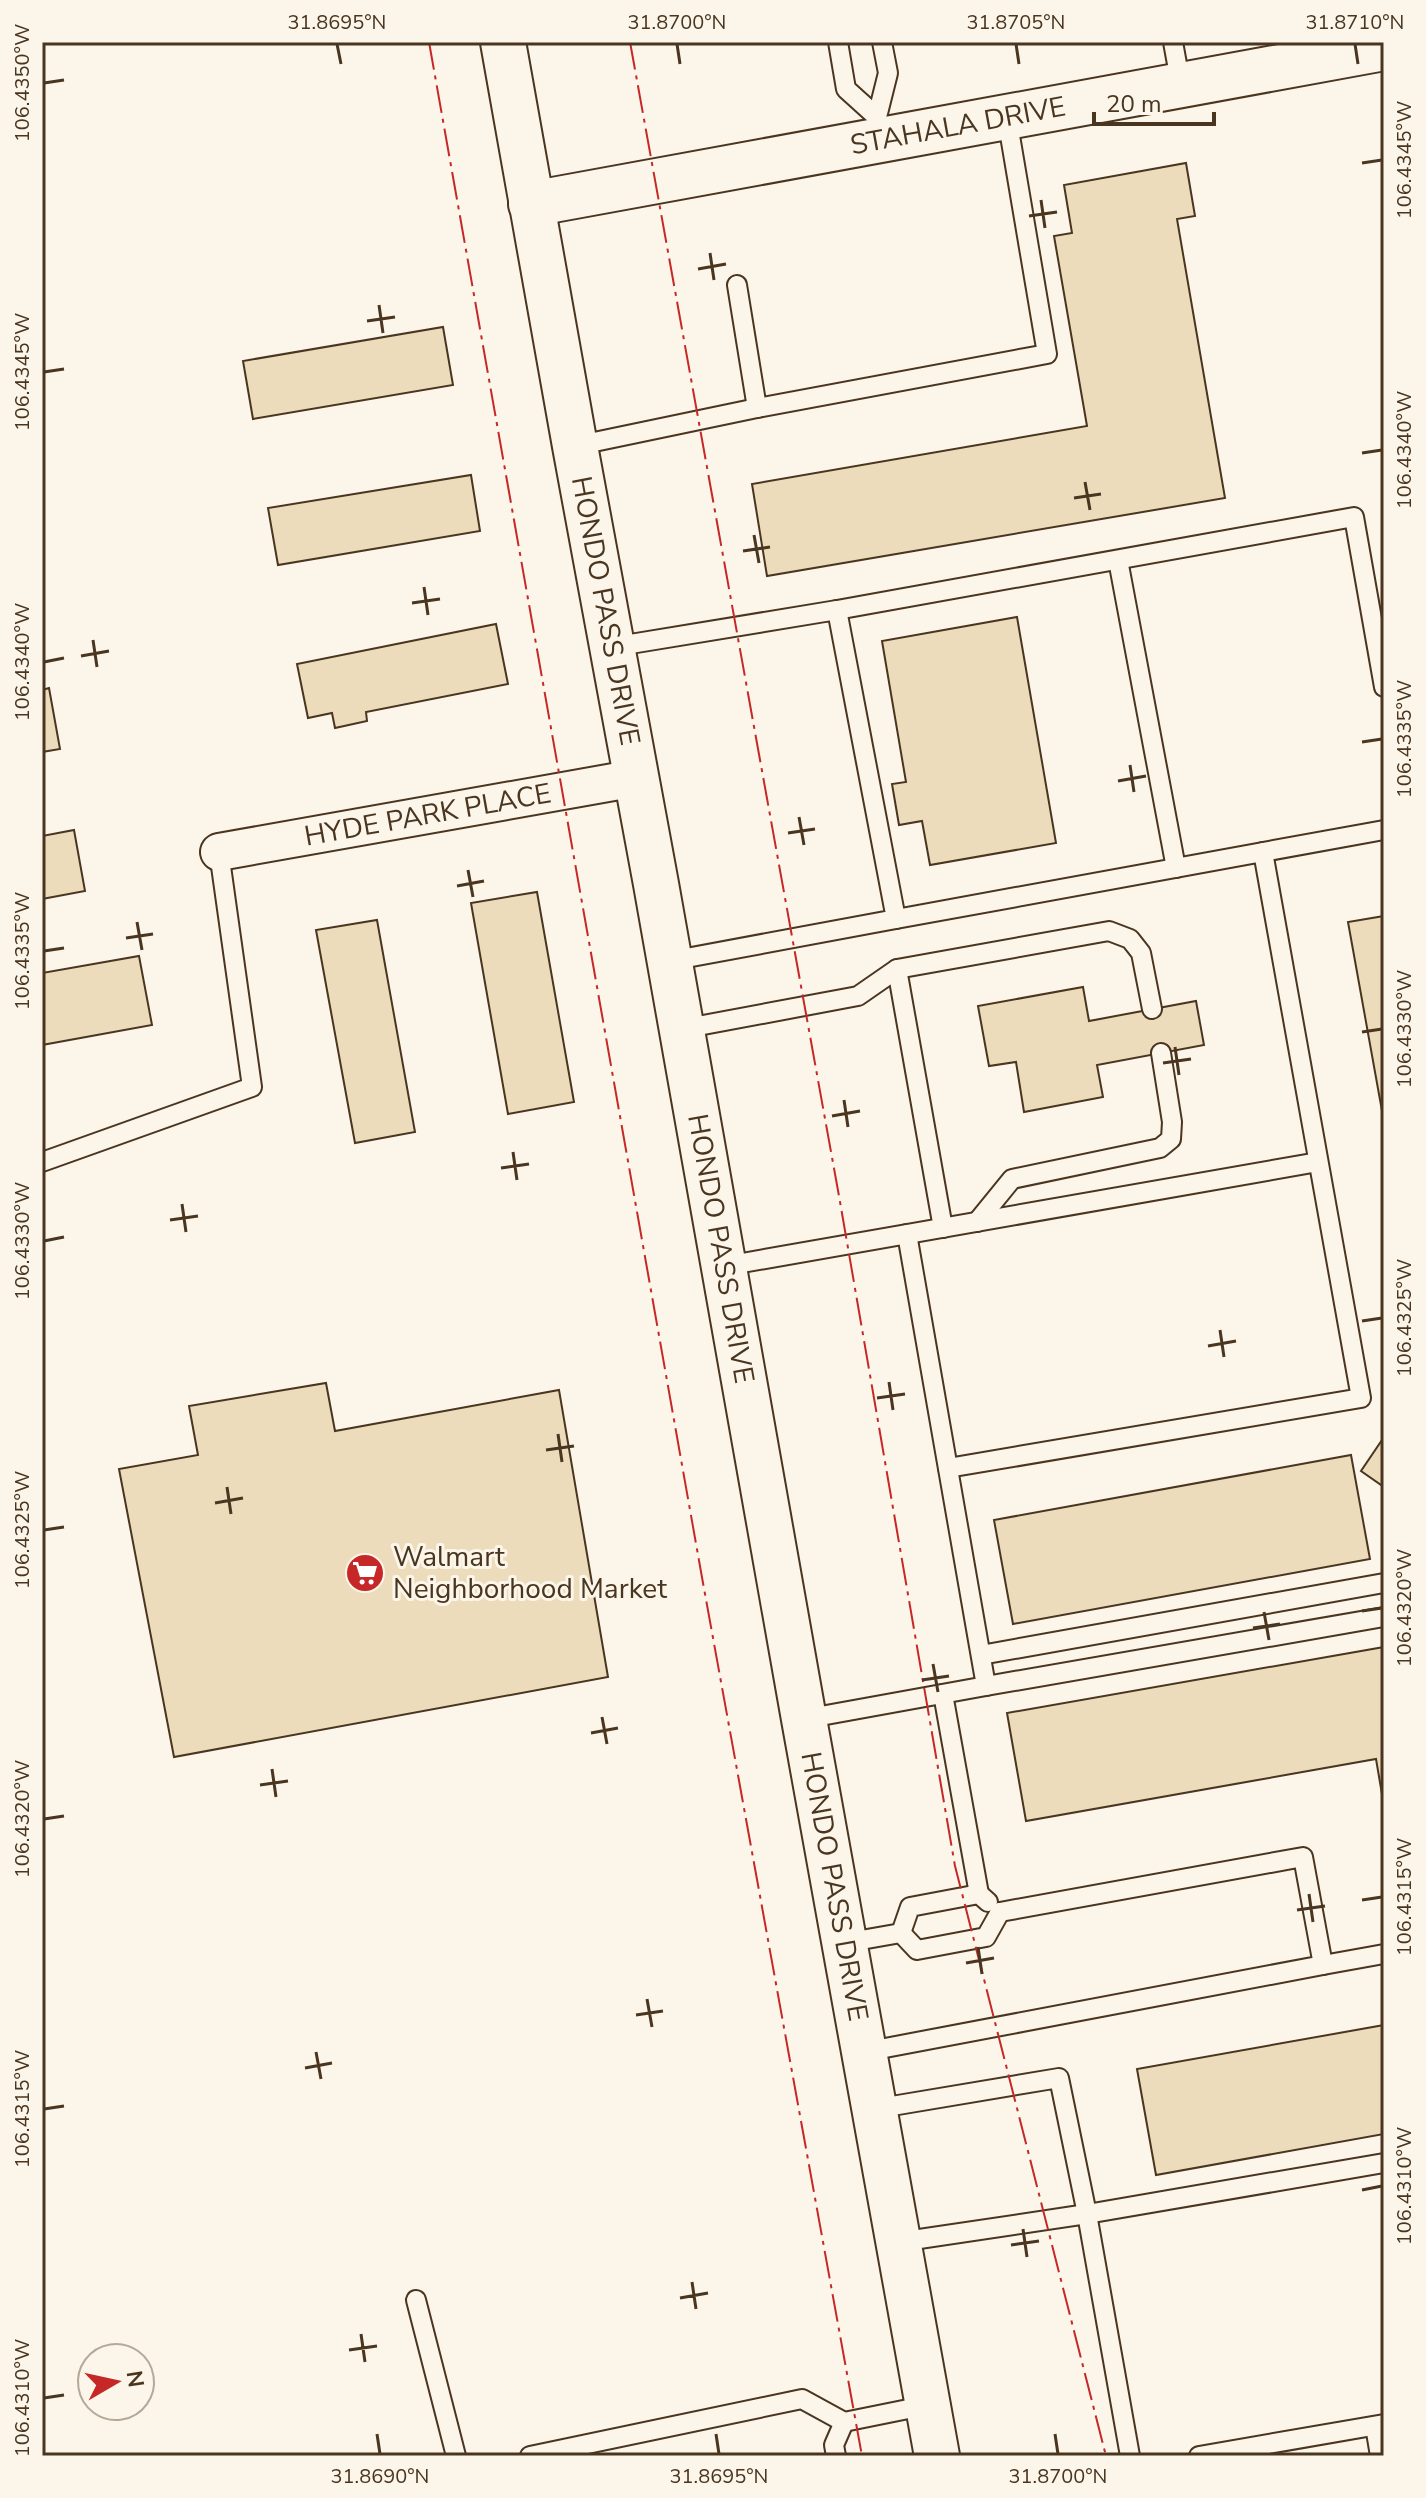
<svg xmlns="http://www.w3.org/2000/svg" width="1426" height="2498" font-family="'Nunito Sans',sans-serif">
<rect width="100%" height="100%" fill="#fbf6e9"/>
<g fill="#ecdcbc" stroke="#4a3520" stroke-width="2">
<polygon points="1186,163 1195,216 1177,219 1225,498 767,576 752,484 1087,426 1054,236 1072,233 1064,185"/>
<polygon points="443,327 453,385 253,419 243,361"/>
<polygon points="471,475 480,531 278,565 268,508"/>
<polygon points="1017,617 1056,843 930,865 922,821 899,825 892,784 906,782 882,641"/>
<polygon points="496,624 508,684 366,712 367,721 335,728 332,713 308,718 297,664"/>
<polygon points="49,688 60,749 42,752 42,690"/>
<polygon points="74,830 85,891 42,899 42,836"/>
<polygon points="537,892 574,1102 508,1114 471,903"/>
<polygon points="1384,916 1384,1122 1348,922"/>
<polygon points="377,920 415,1132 355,1143 316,930"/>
<polygon points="139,956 152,1025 42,1045 42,973"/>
<polygon points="1083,987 1089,1021 1196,1001 1204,1045 1097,1065 1103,1097 1024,1112 1016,1062 989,1066 978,1006"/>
<polygon points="326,1383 335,1431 559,1390 608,1677 174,1757 119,1469 198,1455 189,1406"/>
<polygon points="1384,1437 1384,1487 1361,1471"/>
<polygon points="1351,1455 1370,1559 1013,1624 994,1520"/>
<polygon points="1384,1647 1384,1806 1376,1759 1026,1821 1007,1713"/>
<polygon points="1384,2025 1384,2134 1156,2175 1137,2069"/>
</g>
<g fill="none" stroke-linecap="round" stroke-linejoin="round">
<defs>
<g id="service">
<polyline points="838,42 846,89 877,117"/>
<polyline points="1173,42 1181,86"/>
<polyline points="881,140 877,117 888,73 882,42"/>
<polyline points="737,285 757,408"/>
<polyline points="575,446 757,408 1047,354 1007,118"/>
<polyline points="1118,560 1176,868"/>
<polyline points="837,610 1354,517 1384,687"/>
<polyline points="612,647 837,610 896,919 670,961"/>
<polyline points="1263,852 1384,830"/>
<polyline points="896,919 1263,852 1361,1398 948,1468"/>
<polyline points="897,969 943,1228"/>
<polyline points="682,1029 858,996 897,969 1109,931 1130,939 1141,953 1152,1009"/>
<polyline points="42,1162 252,1087 219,852"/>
<polyline points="977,1222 1012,1179 1160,1148 1171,1139 1172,1122 1161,1053"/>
<polyline points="725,1266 1318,1162"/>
<polyline points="981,1655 1384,1583"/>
<polyline points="986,1686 1384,1617"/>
<polyline points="943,1694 979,1894"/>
<polyline points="804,1719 986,1686 907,1234"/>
<polyline points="901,1933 910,1907 979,1894 988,1902"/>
<polyline points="901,1933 917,1950 986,1937 1000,1912"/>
<polyline points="844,1943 901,1933"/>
<polyline points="1323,1965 1384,1954"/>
<polyline points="864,2052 1323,1965 1303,1857 1000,1912"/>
<polyline points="874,2109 1059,2078 1087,2214 1130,2456"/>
<polyline points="899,2242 1087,2214 1384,2163"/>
<polyline points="416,2300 456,2456"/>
<polyline points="1375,2426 1380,2456"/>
<polyline points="530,2456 802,2399 844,2422 928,2405"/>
<polyline points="836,2456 834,2445 844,2422"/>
<polyline points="1199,2456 1384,2424"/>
</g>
<g id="minor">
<path id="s1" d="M219,852L636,778"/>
</g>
<g id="tertiary">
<path id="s2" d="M531,204L1384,48"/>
</g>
<g id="secondary">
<path id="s3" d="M503,42L575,446L656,884L804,1719L937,2456"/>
</g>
</defs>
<use href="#service" stroke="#4a3520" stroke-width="22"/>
<use href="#minor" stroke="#4a3520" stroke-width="40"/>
<use href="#tertiary" stroke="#4a3520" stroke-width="48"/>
<use href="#secondary" stroke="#4a3520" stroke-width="48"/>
<use href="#service" stroke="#fbf6e9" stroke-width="18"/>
<use href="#minor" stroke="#fbf6e9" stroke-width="36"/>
<use href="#tertiary" stroke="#fbf6e9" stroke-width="44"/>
<use href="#secondary" stroke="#fbf6e9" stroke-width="44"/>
<g stroke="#c62828" stroke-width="2" stroke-dasharray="28 6 4 6" stroke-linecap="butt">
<polyline points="429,42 703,1583 862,2456"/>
<polyline points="630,42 839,1196 955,1866 1106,2456"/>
</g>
</g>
<path fill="none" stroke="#4a3520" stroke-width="3" d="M337,44L341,64M677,44L680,64M1016,44L1019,64M1355,44L1358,64M44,83L64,80M1362,163L1382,160M1041,200L1045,228M1029,216L1057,212M710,253L714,280M698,269L726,264M379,305L383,333M367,321L395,317M44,372L64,369M1362,453L1382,450M1085,482L1090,510M1074,498L1101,494M754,535L759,563M743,551L770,547M424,587L428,615M412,603L440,599M93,640L97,667M81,656L109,651M44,662L64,658M1362,742L1382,739M1130,765L1134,792M1118,781L1146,776M799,817L804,845M788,833L815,829M468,870L473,897M457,886L484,881M137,922L142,950M126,938L153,934M44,951L64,948M1362,1032L1382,1029M1175,1047L1179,1075M1163,1063L1191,1059M844,1100L848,1127M832,1116L860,1111M513,1152L517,1180M501,1168L529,1164M182,1204L186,1232M170,1220L198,1216M44,1241L64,1237M1362,1321L1382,1318M1220,1330L1224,1357M1208,1346L1236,1341M889,1382L893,1410M877,1398L905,1394M558,1434L562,1462M546,1450L574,1446M227,1487L231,1514M215,1503L243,1498M44,1530L64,1527M1362,1611L1382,1608M1264,1612L1269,1640M1253,1628L1280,1624M933,1664L938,1692M922,1680L949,1676M602,1717L607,1744M591,1733L618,1728M272,1769L276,1797M260,1785L288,1781M44,1819L64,1816M1309,1894L1313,1922M1362,1900L1382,1897M1297,1910L1325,1906M978,1947L982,1974M966,1963L994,1958M647,1999L652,2027M636,2015L663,2011M316,2052L321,2079M305,2068L332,2063M44,2109L64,2106M1362,2190L1382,2186M1023,2229L1027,2257M1011,2245L1039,2241M692,2282L696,2309M680,2298L708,2293M361,2334L365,2362M349,2350L377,2346M44,2398L64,2395M377,2434L380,2454M716,2434L719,2454M1055,2434L1058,2454"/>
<defs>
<symbol id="supermarket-disc" viewBox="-11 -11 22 22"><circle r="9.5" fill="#c62828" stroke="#fbf6e9"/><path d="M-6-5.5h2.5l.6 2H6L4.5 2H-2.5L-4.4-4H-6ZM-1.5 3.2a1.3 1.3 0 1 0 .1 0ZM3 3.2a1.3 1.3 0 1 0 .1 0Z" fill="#fff"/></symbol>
</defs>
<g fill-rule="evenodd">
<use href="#supermarket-disc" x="343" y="1551" width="44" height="44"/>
</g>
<g text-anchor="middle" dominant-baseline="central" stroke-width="6" stroke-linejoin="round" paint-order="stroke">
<g font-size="28" fill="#4a3520" stroke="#fbf6e9">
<text stroke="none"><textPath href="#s2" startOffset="434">STAHALA DRIVE</textPath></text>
<text stroke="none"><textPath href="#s3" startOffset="578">HONDO PASS DRIVE</textPath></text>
<text stroke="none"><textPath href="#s1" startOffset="212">HYDE PARK PLACE</textPath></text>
<text stroke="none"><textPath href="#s3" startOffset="1226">HONDO PASS DRIVE</textPath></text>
<text stroke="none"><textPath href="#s3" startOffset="1874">HONDO PASS DRIVE</textPath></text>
</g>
<g font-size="28" fill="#4a3520" stroke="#fbf6e9" text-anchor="start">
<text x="393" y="1557">Walmart<tspan x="393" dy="32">Neighborhood Market</tspan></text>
</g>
</g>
<rect width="1426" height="2498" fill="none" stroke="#fbf6e9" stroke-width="88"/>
<g transform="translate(116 2382) rotate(81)"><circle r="38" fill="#fbf6e9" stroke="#b4a999" stroke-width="2"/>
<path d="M0-6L14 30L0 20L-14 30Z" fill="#c62828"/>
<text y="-12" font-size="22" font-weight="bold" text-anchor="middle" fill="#4a3520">N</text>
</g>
<path d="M1094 112v12h120v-12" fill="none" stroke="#4a3520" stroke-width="4"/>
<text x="1106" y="112" font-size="24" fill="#4a3520" stroke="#fbf6e9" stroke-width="6" paint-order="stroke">20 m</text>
<rect x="44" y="44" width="1338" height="2410" fill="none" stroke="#4a3520" stroke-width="3"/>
<g font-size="20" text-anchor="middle" fill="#4a3520">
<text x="337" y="29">31.8695°N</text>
<text x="677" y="29">31.8700°N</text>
<text x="1016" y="29">31.8705°N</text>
<text x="1355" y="29">31.8710°N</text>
<text transform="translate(22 83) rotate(-90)" y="7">106.4350°W</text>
<text transform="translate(1404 160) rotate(-90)" y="7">106.4345°W</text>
<text transform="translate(22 372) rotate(-90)" y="7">106.4345°W</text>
<text transform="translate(1404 450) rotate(-90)" y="7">106.4340°W</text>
<text transform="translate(22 662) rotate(-90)" y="7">106.4340°W</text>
<text transform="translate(1404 739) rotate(-90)" y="7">106.4335°W</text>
<text transform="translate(22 951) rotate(-90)" y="7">106.4335°W</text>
<text transform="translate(1404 1029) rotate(-90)" y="7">106.4330°W</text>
<text transform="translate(22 1241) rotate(-90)" y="7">106.4330°W</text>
<text transform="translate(1404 1318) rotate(-90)" y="7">106.4325°W</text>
<text transform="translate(22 1530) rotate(-90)" y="7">106.4325°W</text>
<text transform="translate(1404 1608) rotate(-90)" y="7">106.4320°W</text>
<text transform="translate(22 1819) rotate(-90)" y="7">106.4320°W</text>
<text transform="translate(1404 1897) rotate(-90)" y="7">106.4315°W</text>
<text transform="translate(22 2109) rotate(-90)" y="7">106.4315°W</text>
<text transform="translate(1404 2186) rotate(-90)" y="7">106.4310°W</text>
<text transform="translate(22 2398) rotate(-90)" y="7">106.4310°W</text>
<text x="380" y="2483">31.8690°N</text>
<text x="719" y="2483">31.8695°N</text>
<text x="1058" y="2483">31.8700°N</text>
</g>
</svg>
